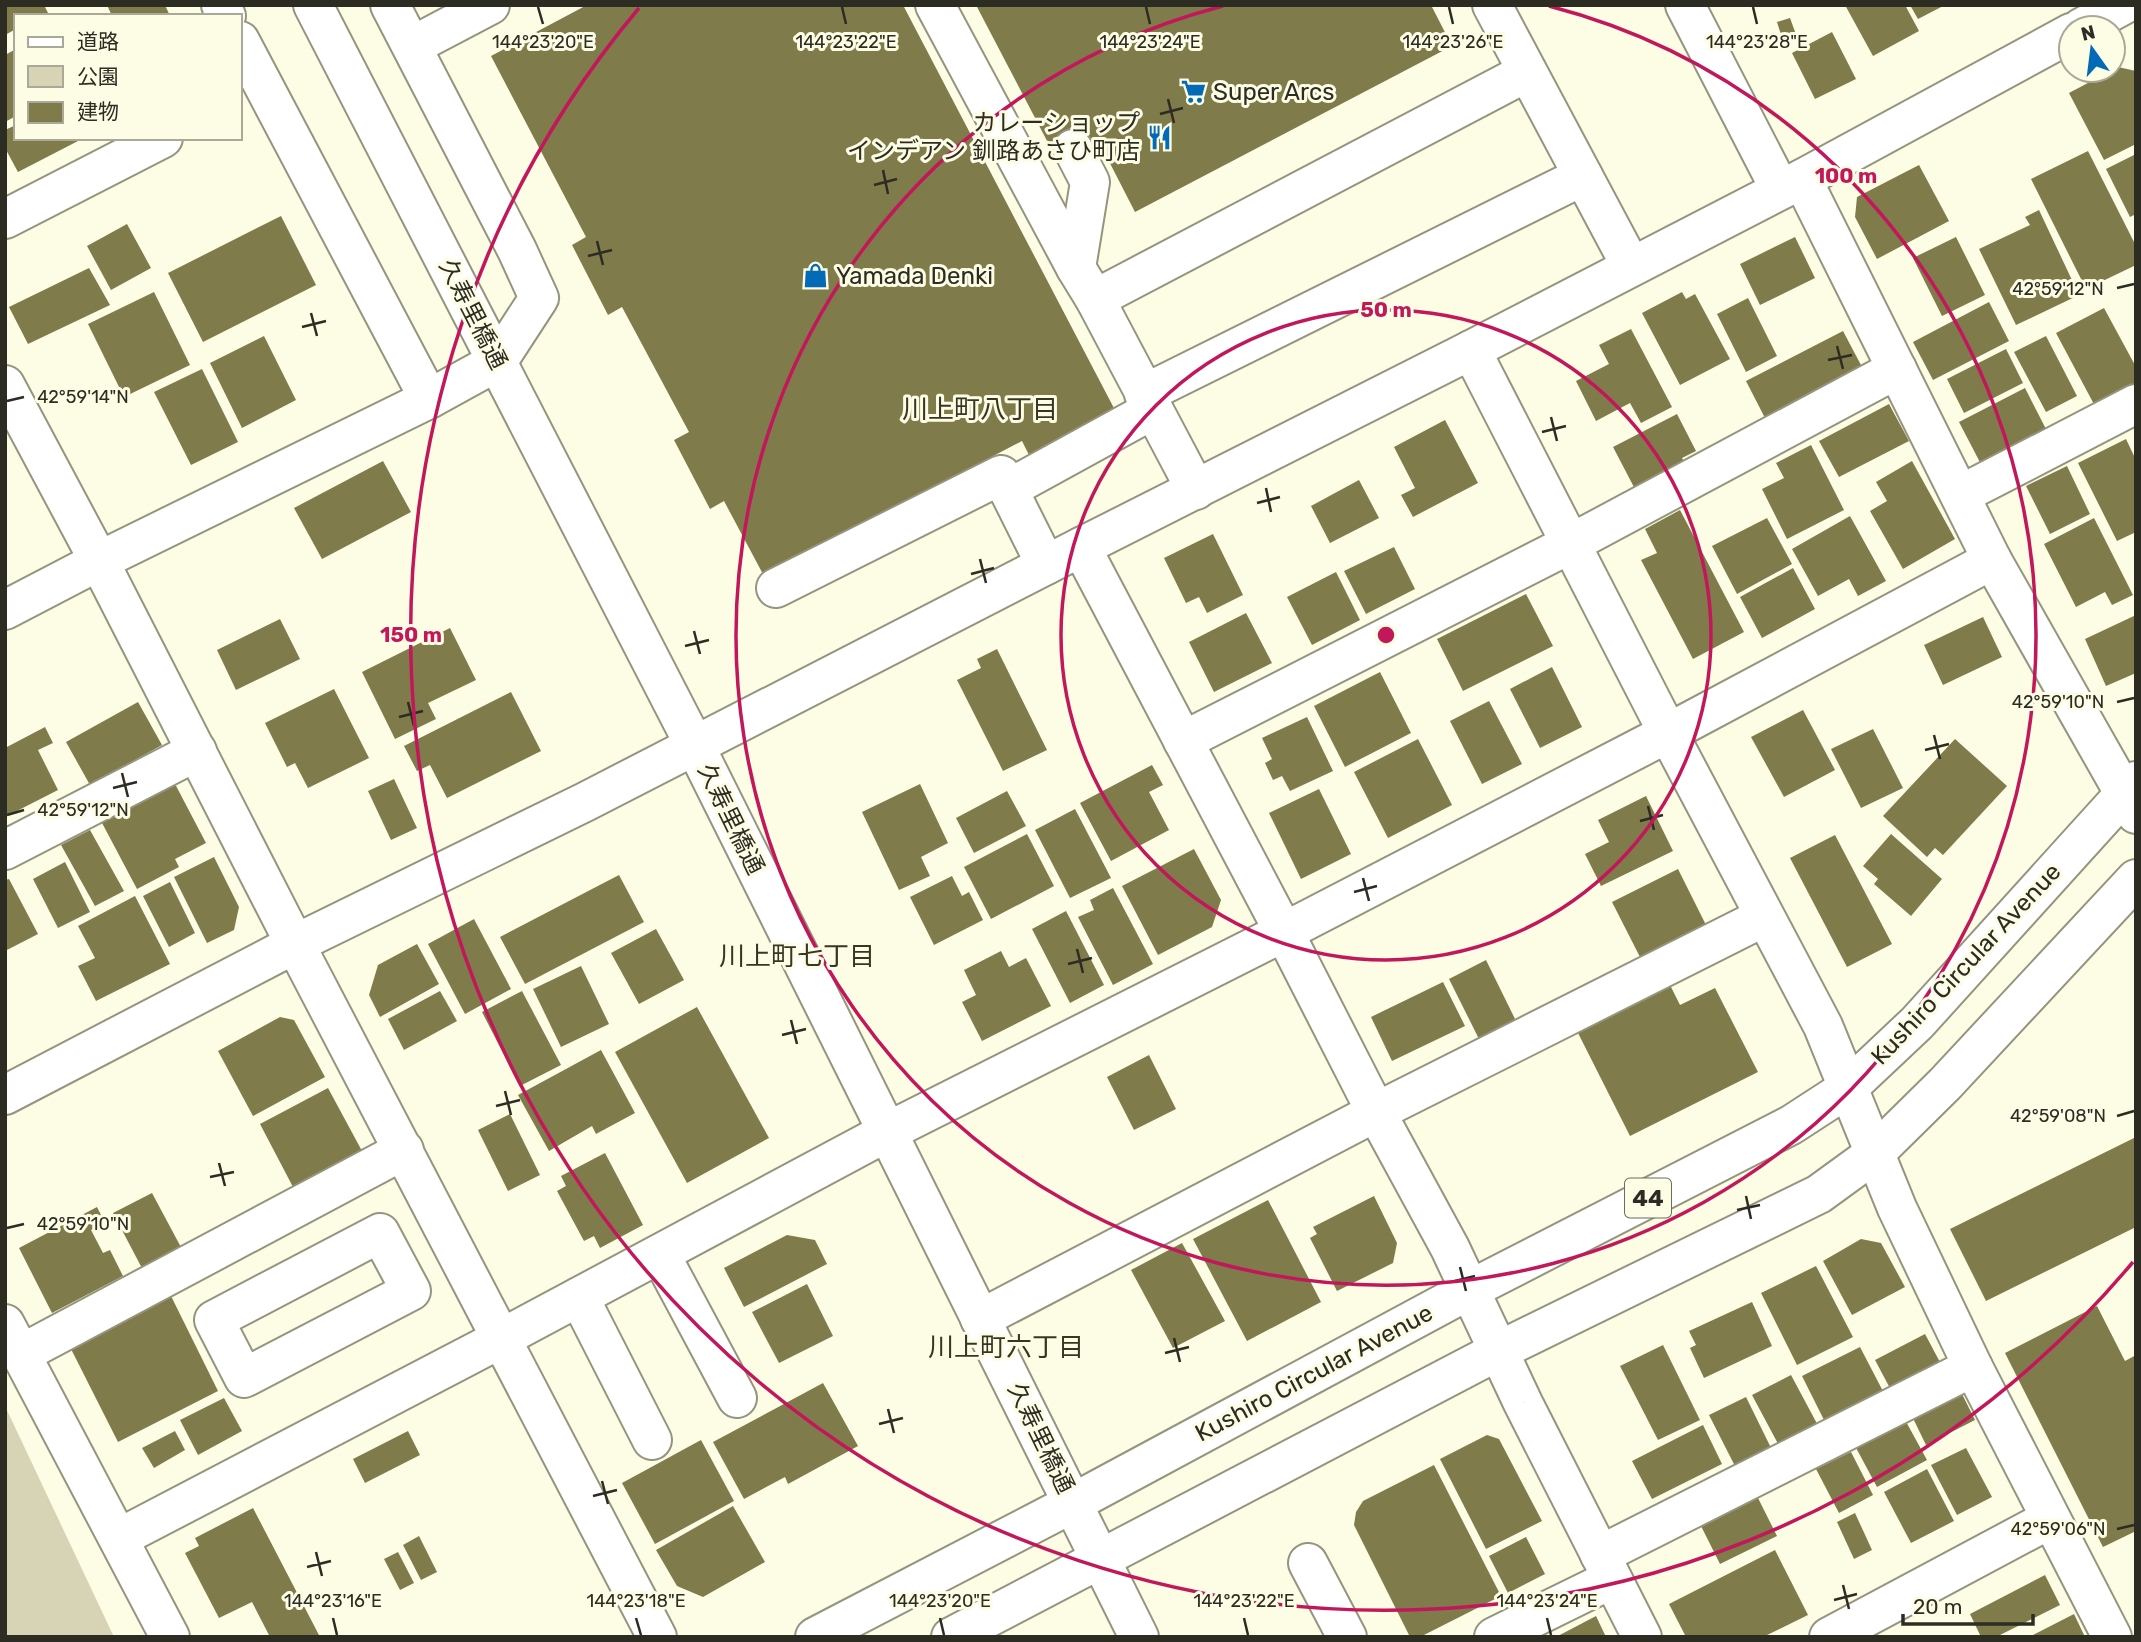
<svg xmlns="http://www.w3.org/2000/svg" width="2141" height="1642" font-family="Rubik,'Noto Sans JP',sans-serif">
<rect width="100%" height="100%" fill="#fdfce4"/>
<polygon fill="#d6d4b5" points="5,1406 114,1637 5,1637"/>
<g fill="#7f7b4b">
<polygon points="5,5 44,5 48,13 42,16 16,16 16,29 5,35"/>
<polygon points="107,5 165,5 170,16 112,16"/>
<polygon points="587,5 903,5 1116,412 1030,457 1022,441 764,576 724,501 710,509 674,440 689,432 622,307 608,315 572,245 586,237 491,56"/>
<polygon points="976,5 1431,5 1452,46 1135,212 1097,138 1056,158"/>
<polygon points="1845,5 1905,5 1919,31 1873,56"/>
<polygon points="1910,5 1945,5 1918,19"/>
<polygon points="1790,18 1798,40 1784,44 1777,22"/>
<polygon points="1832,32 1856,79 1815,99 1792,53"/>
<polygon points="16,49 16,116 5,122 5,55"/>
<polygon points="2118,67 2136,71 2136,144 2104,160 2069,93"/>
<polygon points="16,125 16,138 77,138 78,141 18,172 5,148 5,130"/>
<polygon points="2088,151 2136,246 2136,265 2086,289 2031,179"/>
<polygon points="2136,154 2136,214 2130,217 2106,169"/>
<polygon points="1919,165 1949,221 1877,259 1855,217 1857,197"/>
<polygon points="2039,210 2079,295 2016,325 1979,249 2030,225 2025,217"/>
<polygon points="281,216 316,285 203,342 168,273"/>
<polygon points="127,224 151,268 111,290 87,246"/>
<polygon points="1795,237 1815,278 1760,305 1740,264"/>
<polygon points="1956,237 1985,295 1942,316 1913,258"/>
<polygon points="89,268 110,305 28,344 9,307"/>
<polygon points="154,292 190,365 124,397 88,324"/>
<polygon points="1682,292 1686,299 1695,294 1730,359 1680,385 1642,313"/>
<polygon points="1748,298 1777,356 1746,372 1717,314"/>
<polygon points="1989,302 2009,341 1933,380 1913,342"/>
<polygon points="2104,308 2136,367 2136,387 2096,408 2056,333"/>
<polygon points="1631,329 1672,407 1641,423 1630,403 1596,421 1576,381 1609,364 1599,345"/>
<polygon points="1843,331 1862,367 1765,418 1746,381"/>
<polygon points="264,336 296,400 242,428 210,363"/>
<polygon points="2046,336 2077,396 2046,412 2014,352"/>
<polygon points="2006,349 2023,383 1964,413 1947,379"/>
<polygon points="202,369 238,442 191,465 154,392"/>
<polygon points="2025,388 2050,437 1984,470 1959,422"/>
<polygon points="1889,404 1909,441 1839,477 1819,441"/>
<polygon points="1677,414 1696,451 1682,458 1686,465 1636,491 1613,447"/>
<polygon points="1445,420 1478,483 1413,517 1401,495 1415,488 1394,447"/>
<polygon points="2126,439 2136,460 2136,532 2117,541 2078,463"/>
<polygon points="1811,445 1844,510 1787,539 1762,489 1784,478 1776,463"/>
<polygon points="383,461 411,512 322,559 294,508"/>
<polygon points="1912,461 1955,539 1903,569 1870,511 1887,501 1876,482"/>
<polygon points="2067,466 2090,514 2050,534 2026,486"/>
<polygon points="1359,480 1379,518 1330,543 1311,506"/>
<polygon points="1680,510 1744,632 1693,659 1641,560 1657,553 1645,529"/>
<polygon points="1850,516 1886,581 1858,596 1849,579 1818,596 1792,549"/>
<polygon points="1767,518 1792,564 1737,594 1712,546"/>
<polygon points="2094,518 2133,595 2112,605 2105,592 2076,607 2044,544"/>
<polygon points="1213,534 1243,595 1207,613 1199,597 1186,603 1164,558"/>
<polygon points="1394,547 1415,589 1366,614 1344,571"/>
<polygon points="1793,568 1815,609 1762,638 1740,597"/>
<polygon points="1336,572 1360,620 1312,645 1287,597"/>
<polygon points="1526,594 1553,646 1463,691 1437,639"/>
<polygon points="1246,613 1272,663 1214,692 1189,642"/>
<polygon points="2136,615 2136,673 2106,686 2085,639"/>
<polygon points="1983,617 2002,657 1943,685 1924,645"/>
<polygon points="280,619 300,659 236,690 217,650"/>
<polygon points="450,628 476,680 428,703 436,719 395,739 362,672"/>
<polygon points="997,649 1047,750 1003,771 957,680 981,668 977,659"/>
<polygon points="1552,667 1582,727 1540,748 1510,689"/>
<polygon points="1380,672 1411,733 1345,767 1314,706"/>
<polygon points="334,689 369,758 308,788 295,763 287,767 265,723"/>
<polygon points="511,692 541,751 447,798 430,765 417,771 404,746"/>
<polygon points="1489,701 1522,764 1482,784 1450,721"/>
<polygon points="138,702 162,745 90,785 66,742"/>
<polygon points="1803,710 1835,770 1784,797 1751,737"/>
<polygon points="1307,717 1333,771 1290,791 1282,776 1273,780 1265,763 1272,759 1262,738"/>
<polygon points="45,727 53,743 38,750 58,790 5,817 5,748"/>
<polygon points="1873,729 1903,788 1861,808 1831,749"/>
<polygon points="1418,739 1452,805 1388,838 1354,772"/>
<polygon points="1955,739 2007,786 1943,855 1935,848 1927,857 1883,816"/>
<polygon points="1152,765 1163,785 1149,792 1169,830 1111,861 1080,803"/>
<polygon points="394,779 417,828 391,840 368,791"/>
<polygon points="174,782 206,843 175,859 179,867 137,889 101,821"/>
<polygon points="920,784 948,843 921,857 930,876 899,890 862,812"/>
<polygon points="1319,789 1351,854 1301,879 1269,813"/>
<polygon points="1007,791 1026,826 974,853 956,818"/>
<polygon points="1646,796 1673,851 1601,886 1585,854 1609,842 1598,820"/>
<polygon points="1075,809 1111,878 1070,898 1035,830"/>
<polygon points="90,830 124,891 95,906 61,845"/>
<polygon points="1027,834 1054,886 991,919 964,867"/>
<polygon points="1891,834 1942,879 1911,916 1874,884 1878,879 1863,866"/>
<polygon points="1835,835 1892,944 1847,967 1790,858"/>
<polygon points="1194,849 1221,900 1212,927 1158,955 1122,886"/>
<polygon points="214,857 239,907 234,930 207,943 174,877"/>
<polygon points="65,862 90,912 58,928 33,879"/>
<polygon points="1678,869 1706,925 1641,959 1612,902"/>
<polygon points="619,875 644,922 525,984 500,937"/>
<polygon points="952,876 962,896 969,892 983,920 934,945 910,897"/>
<polygon points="9,879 38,934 5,951 5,880"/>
<polygon points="170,882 195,933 169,947 143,896"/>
<polygon points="1113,888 1153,964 1113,985 1078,917 1094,910 1090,900"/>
<polygon points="135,896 170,964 96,1001 78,966 95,958 78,926"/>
<polygon points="1066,911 1104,985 1070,1003 1032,929"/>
<polygon points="474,919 511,989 465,1014 428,944"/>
<polygon points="656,929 684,980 639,1004 611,953"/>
<polygon points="417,944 439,984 380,1017 369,995 378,965"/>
<polygon points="1001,951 1009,967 1026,958 1051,1006 982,1041 962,1002 976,995 964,970"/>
<polygon points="1486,960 1516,1021 1479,1039 1449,979"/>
<polygon points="581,966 609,1024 561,1047 533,989"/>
<polygon points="1443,982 1465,1026 1392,1061 1371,1017"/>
<polygon points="1670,985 1680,1005 1715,988 1758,1072 1630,1136 1577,1031"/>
<polygon points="440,991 457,1021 404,1050 388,1019"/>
<polygon points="522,991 561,1065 520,1086 482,1012"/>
<polygon points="697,1007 769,1138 687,1183 615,1052"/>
<polygon points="280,1017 294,1020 325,1077 253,1116 218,1051"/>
<polygon points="601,1050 635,1113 596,1134 592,1126 549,1151 518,1095"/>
<polygon points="1149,1055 1176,1109 1134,1130 1107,1077"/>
<polygon points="328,1088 362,1151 293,1187 260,1124"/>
<polygon points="510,1114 540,1175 508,1191 478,1130"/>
<polygon points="2136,1137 2136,1227 1986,1301 1950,1229"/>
<polygon points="605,1153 643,1225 600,1248 594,1236 584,1241 557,1191 566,1186 561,1176"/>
<polygon points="152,1193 183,1251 144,1272 113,1213"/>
<polygon points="1374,1196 1397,1243 1393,1263 1337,1291 1310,1238 1317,1234 1313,1227"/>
<polygon points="1268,1200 1321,1302 1247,1341 1193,1239"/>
<polygon points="97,1207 105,1223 91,1230 103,1253 110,1250 123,1276 52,1313 19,1248"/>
<polygon points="787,1235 815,1240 827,1264 744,1307 724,1268"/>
<polygon points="1861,1239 1881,1243 1905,1287 1852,1315 1823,1261"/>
<polygon points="1182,1243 1225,1321 1173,1348 1131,1270"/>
<polygon points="1816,1266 1853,1337 1797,1365 1761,1293"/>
<polygon points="807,1284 833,1336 779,1363 752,1312"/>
<polygon points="171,1296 218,1391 118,1442 70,1347"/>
<polygon points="1752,1302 1772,1346 1704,1378 1690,1348 1696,1345 1689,1331"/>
<polygon points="2097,1306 2125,1361 2136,1355 2136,1531 2103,1547 2005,1353"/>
<polygon points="1925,1334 1942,1366 1892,1392 1875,1360"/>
<polygon points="1663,1345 1700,1420 1658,1440 1620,1366"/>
<polygon points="1860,1347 1886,1397 1827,1426 1802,1376"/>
<polygon points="1791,1375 1822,1433 1783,1453 1752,1395"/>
<polygon points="823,1383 858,1446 788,1484 785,1477 744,1499 713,1442"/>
<polygon points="1959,1388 1975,1420 1926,1445 1910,1412"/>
<polygon points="1746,1397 1774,1454 1738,1472 1709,1415"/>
<polygon points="224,1398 242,1431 198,1455 180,1420"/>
<polygon points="1904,1418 1927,1460 1877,1487 1854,1444"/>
<polygon points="1703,1425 1722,1464 1652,1499 1632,1461"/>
<polygon points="175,1431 185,1450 154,1468 142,1448"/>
<polygon points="408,1431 420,1455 365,1483 353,1459"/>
<polygon points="1487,1435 1499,1439 1542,1521 1486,1549 1440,1459"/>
<polygon points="701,1440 734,1501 655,1544 622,1483"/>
<polygon points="1966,1448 1992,1497 1957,1515 1931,1465"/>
<polygon points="1851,1452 1873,1495 1839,1513 1816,1469"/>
<polygon points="1434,1465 1501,1596 1420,1637 1410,1637 1354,1525 1356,1512 1363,1501"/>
<polygon points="1927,1469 1954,1521 1911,1543 1884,1492"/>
<polygon points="1755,1492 1777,1536 1720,1564 1698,1520"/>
<polygon points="733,1506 765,1562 703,1597 677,1586 656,1550"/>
<polygon points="253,1508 320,1637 270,1637 252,1602 219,1618 185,1553 199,1546 195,1538"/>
<polygon points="1855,1513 1872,1550 1854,1559 1837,1522"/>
<polygon points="419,1536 437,1572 421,1580 403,1545"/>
<polygon points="1526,1537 1545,1574 1508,1593 1489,1556"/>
<polygon points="1775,1550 1808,1615 1763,1637 1686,1637 1669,1604"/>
<polygon points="398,1552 414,1583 400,1590 384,1559"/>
<polygon points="2045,1575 2060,1605 1996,1637 1981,1637 1970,1614"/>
<polygon points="2074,1614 2085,1637 2029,1637"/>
<polygon points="1596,1616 1606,1637 1556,1637"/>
</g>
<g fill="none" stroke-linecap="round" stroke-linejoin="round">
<defs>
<g id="minor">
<polyline points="221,5 226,16"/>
<polyline points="313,5 695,746 1139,1637"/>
<polyline points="935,5 1076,268 1095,299 1196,490"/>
<polyline points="1492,5 1631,266"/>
<polyline points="1685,5 1780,189"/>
<polyline points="2081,28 2123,5"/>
<polyline points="240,41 429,399"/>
<polyline points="412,46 490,5"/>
<polyline points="1073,149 1090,182 1076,268"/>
<polyline points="1802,179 1992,560 2136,814"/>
<polyline points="5,219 163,138"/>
<polyline points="1095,299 1527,72"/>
<polyline points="1471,350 1668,733 1823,1026 1897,1208 1973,1367 2112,1637"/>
<polyline points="5,385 99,561 295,944 657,1637"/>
<polyline points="1144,394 1583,176"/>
<polyline points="1008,489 1152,410"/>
<polyline points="1960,495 2136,404"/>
<polyline points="1081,547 1284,932 1376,1112 1450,1248 1523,1403 1642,1637"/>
<polyline points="776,588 1001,475 1046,565"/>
<polyline points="5,610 99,561 429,399 498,361 539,298 517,250 390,5"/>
<polyline points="1183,741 1570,544 1897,369"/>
<polyline points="5,850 197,751"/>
<polyline points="5,1095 295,944 585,802 1081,547 1471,350 1802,179 2071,33"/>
<polygon points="380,1233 411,1291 244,1378 214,1320"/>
<polyline points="660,1254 737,1398"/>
<polyline points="579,1297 652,1440"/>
<polyline points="980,1319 1376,1112 1764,917"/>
<polyline points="5,1324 170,1637"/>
<polyline points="21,1354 404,1150"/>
<polyline points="119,1538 502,1338 887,1132 1284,932 1668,733 1992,560"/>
<polyline points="1600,1555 1973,1367"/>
<polyline points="1308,1563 1347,1637"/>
<polyline points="1494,1637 1612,1579"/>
<polyline points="1829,1637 2050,1519"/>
</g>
<g id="highway">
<polyline points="815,1637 1073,1503 1469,1290 1791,1125 1848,1088 1917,1023 2136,781"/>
<polyline points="951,1637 1498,1351 1819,1194 1874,1154 1945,1084 2136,879"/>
</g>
</defs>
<use href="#minor" stroke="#95947e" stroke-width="42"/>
<use href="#highway" stroke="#95947e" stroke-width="42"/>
<use href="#minor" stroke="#fff" stroke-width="38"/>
<use href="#highway" stroke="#fff" stroke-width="38"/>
</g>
<path fill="none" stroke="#2d2c23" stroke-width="2.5" d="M538,7L543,24M842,7L846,24M1146,7L1150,24M1449,7L1453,24M1753,7L1757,24M1168,99L1174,123M1160,114L1183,108M883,170L888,194M874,185L897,179M597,241L603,265M588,256L612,250M2117,288L2134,284M311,313L317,336M302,327L326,321M1837,346L1843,369M1828,360L1852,355M7,401L24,397M1551,417L1557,441M1542,432L1566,426M1266,488L1271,512M1257,503L1280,497M980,559L986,583M971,574L994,568M694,631L700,654M685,646L709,640M408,702L414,726M2117,702L2134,698M399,717L423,711M1934,735L1940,759M1925,750L1949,744M122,773L128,797M113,788L137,782M1648,806L1654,830M7,815L24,810M1640,821L1663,815M1363,878L1369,901M1354,892L1377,886M1077,949L1083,973M1068,964L1092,958M791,1020L797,1044M782,1035L806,1029M505,1091L511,1115M496,1106L520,1100M2117,1116L2134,1111M219,1163L225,1186M210,1177L234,1172M1746,1196L1751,1219M1737,1210L1760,1205M7,1228L24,1224M1460,1267L1466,1291M1451,1282L1475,1276M1174,1338L1180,1362M1165,1353L1189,1347M888,1409L894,1433M879,1424L903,1418M602,1481L608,1504M593,1496L617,1490M2117,1529L2134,1525M316,1552L322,1576M307,1567L331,1561M1843,1585L1849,1609M1834,1600L1857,1594M333,1618L337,1635M636,1618L641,1635M940,1618L944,1635M1244,1618L1248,1635M1547,1618L1551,1635"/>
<g fill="none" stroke="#c2185b" stroke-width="3.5">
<circle cx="1386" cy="635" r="325"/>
<path d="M1549 6A650 650 0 1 1 1223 6"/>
<path d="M2133 1262A975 975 0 1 1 639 8"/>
</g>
<defs>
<symbol id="supermarket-bare" viewBox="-9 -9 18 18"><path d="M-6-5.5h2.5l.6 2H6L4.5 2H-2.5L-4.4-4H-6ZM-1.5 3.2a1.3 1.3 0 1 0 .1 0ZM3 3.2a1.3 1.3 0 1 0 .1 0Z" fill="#026ab6" stroke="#fdfce4" stroke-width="2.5" paint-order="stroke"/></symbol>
<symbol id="restaurant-bare" viewBox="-9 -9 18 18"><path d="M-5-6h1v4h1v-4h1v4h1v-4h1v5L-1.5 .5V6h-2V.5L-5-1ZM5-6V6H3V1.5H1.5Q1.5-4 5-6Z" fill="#026ab6" stroke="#fdfce4" stroke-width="2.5" paint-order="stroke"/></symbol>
<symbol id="shop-bare" viewBox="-9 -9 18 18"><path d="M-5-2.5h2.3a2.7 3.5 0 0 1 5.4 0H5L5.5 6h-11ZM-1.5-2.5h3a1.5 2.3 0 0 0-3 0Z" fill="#026ab6" stroke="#fdfce4" stroke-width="2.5" paint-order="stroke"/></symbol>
</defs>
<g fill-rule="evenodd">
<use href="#supermarket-bare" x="1176" y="74" width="35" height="35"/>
<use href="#restaurant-bare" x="1142" y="120" width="35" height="35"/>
<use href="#shop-bare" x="798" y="258" width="35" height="35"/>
</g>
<g text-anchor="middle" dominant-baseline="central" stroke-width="6" stroke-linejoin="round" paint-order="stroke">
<rect fill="#fdfce4" stroke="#6b6a5d" stroke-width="2" x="1625" y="1178.5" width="46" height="39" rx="5"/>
<g font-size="23" font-weight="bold" fill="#2d2c23">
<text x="1648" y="1198">44</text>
</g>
<g font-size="24" fill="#2d2c23" stroke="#fdfce4" text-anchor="start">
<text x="1213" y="92">Super Arcs</text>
<text x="1140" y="123" text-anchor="end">カレーショップ<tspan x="1140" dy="28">インデアン 釧路あさひ町店</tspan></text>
<text x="836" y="276">Yamada Denki</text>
</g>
<g font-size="24" fill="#2d2c23" stroke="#fdfce4">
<text transform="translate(473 314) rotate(63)">久寿里橋通</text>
<text transform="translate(731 819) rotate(64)">久寿里橋通</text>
<text transform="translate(1966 964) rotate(-47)">Kushiro Circular Avenue</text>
<text transform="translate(1314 1373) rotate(-28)">Kushiro Circular Avenue</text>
<text transform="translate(1041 1438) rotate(64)">久寿里橋通</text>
</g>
<g font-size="26" fill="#373622" stroke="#fdfce4">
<text x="980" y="409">川上町八丁目</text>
<text x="797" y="956">川上町七丁目</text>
<text x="1006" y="1347">川上町六丁目</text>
</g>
</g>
<g font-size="18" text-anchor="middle" fill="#2d2c23" stroke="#fdfce4" stroke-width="6" stroke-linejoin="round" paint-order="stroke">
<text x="543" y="48">144°23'20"E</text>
<text x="846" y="48">144°23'22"E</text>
<text x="1150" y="48">144°23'24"E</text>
<text x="1453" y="48">144°23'26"E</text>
<text x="1757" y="48">144°23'28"E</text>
<text x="2058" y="295">42°59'12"N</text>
<text x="83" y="403">42°59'14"N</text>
<text x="2058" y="708">42°59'10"N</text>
<text x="83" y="816">42°59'12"N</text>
<text x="2058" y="1122">42°59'08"N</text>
<text x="83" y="1230">42°59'10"N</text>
<text x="2058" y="1535">42°59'06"N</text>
<text x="333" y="1607">144°23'16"E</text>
<text x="636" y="1607">144°23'18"E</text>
<text x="940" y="1607">144°23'20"E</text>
<text x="1244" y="1607">144°23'22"E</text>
<text x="1547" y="1607">144°23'24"E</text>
</g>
<circle cx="1386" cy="635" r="10" fill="#c2185b" stroke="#fdfce4" stroke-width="3.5"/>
<g font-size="21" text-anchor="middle" font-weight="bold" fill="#c2185b" stroke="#fdfce4" stroke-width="6" stroke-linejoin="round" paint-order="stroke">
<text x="1846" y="183">100 m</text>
<text x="1386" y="317">50 m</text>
<text x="411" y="642">150 m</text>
</g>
<rect width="2141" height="1642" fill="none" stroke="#2d2c23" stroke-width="14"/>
<rect x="14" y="14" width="228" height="126" fill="#fdfce4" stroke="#aaa997" stroke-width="2"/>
<rect x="28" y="37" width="35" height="10" fill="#ffffff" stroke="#aaa997" stroke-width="2"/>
<text x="77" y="49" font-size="21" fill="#2d2c23">道路</text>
<rect x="28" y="66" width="35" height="21" fill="#d6d4b5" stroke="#aaa997" stroke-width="2"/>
<text x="77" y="84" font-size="21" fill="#2d2c23">公園</text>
<rect x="28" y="102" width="35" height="21" fill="#7f7b4b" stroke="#aaa997" stroke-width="2"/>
<text x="77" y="119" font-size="21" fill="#2d2c23">建物</text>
<g transform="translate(2092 49) rotate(346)"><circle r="33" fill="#fdfce4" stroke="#aaa997" stroke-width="2"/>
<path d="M0-5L12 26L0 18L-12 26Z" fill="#026ab6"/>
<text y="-10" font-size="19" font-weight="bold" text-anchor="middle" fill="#2d2c23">N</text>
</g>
<path d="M1903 1614v10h130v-10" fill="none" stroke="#2d2c23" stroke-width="3.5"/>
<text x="1913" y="1614" font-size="21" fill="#2d2c23" stroke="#fdfce4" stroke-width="5" paint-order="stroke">20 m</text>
</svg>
